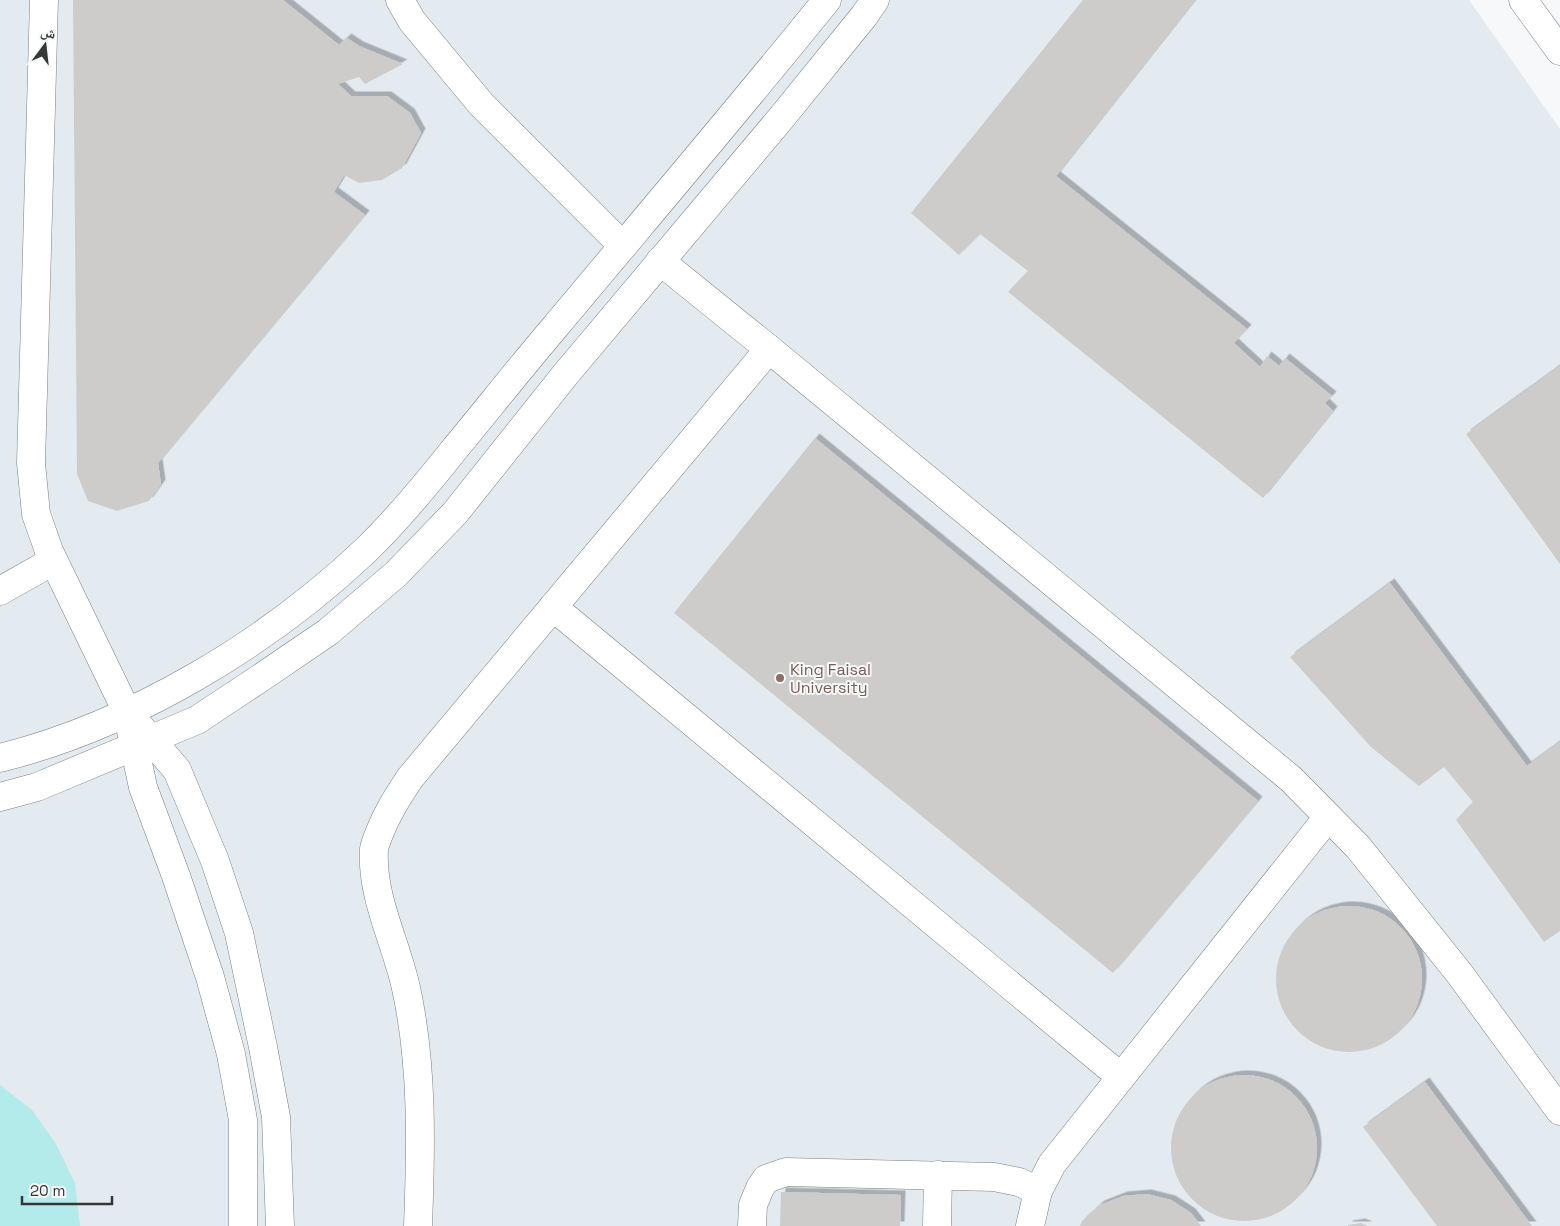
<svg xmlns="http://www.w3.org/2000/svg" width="1560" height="1226" font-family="'Space Grotesk','Noto Naskh Arabic',sans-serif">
<defs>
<filter id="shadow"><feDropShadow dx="4.5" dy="-4.5" stdDeviation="0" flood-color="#0004"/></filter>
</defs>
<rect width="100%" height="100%" fill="#f6f8f9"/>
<polygon fill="#e3ebf1" points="0,0 1469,0 1560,129 1560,1226 0,1226"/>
<polygon fill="#b3ebea" points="0,1085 32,1110 56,1144 75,1183 80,1226 0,1226"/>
<g fill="#cecccb" filter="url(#shadow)">
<polygon points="73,0 283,0 339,45 347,38 359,46 403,64 365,84 359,77 338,84 351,96 387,96 410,113 421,133 402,168 382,180 359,183 344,175 334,192 365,215 158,463 161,484 149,501 117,511 88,501 77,474"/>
<polygon points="1083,0 1195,0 1056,176 1247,329 1234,343 1260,367 1267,356 1279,366 1285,358 1332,396 1325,403 1333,411 1263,498 1008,292 1028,271 980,234 959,255 911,213"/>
<polygon points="1560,366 1560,564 1466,434"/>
<polygon points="815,438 1258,801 1113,973 674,613"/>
<polygon points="1390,583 1527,766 1560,742 1560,931 1544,942 1456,820 1473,802 1444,767 1419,786 1371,747 1290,657"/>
<circle cx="1349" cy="979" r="73"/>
<circle cx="1244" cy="1148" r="73"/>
<polygon points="1425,1082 1532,1226 1437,1226 1363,1127"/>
<polygon points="781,1192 901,1195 900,1226 780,1226"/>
<polygon points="1147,1194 1171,1200 1191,1213 1201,1226 1080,1226 1082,1221 1100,1205 1123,1196"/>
<polygon points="1361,1223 1368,1226 1348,1226 1348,1225"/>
</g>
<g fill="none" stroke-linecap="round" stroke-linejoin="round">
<defs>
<g id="minor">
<polyline points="44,0 31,463 36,514 49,551 127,712 143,787 176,876 210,977 231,1054 243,1120 243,1226"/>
<polyline points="400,0 412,21 481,104 623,246"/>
<polyline points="1523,0 1560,51"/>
<polyline points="660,261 769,349 1291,779 1358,847 1459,973 1560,1111"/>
<polyline points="0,591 53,561"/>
<polyline points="553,607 1121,1077"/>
<polyline points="140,727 177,770 215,861 239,933 263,1047 276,1117 280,1226"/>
<path d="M0,758C132,725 267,644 366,550C397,520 426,485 453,451C487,410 520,368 555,327C646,218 738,110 827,0"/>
<polyline points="0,797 37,787 197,720 259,679 328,632 396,574 455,513 565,375 782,117 864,16 875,0"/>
<path d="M418,1226C421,1148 423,1065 406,988C396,942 371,897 374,849C375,844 377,839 379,834C387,813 397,798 410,778L769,349"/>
<polyline points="752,1226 753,1205 760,1188 766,1179 786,1172 994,1177 1019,1182 1038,1191"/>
<polyline points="937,1226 938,1175"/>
<polyline points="1030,1226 1038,1191 1052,1164 1328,817"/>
</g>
</defs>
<use href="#minor" stroke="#7d7f80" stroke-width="29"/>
<use href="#minor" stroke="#fff" stroke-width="28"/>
</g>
<circle fill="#8d6e63" stroke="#f6f8f9" stroke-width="2" cx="780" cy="678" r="5"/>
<g text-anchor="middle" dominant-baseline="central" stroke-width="4" stroke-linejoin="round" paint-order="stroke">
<g font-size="16" fill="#785e54" stroke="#f6f8f9" text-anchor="start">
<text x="790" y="669">King Faisal<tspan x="790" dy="18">University</tspan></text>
</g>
</g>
<g transform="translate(45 45) rotate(15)" stroke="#f6f8f9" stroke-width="4" paint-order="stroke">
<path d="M0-4L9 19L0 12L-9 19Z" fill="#353636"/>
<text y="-8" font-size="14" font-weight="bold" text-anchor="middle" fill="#353636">ش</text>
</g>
<path d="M22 1196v8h90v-8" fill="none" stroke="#353636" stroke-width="2.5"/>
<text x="30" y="1196" font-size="15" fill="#353636" stroke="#f6f8f9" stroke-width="4" paint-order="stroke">20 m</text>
</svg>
